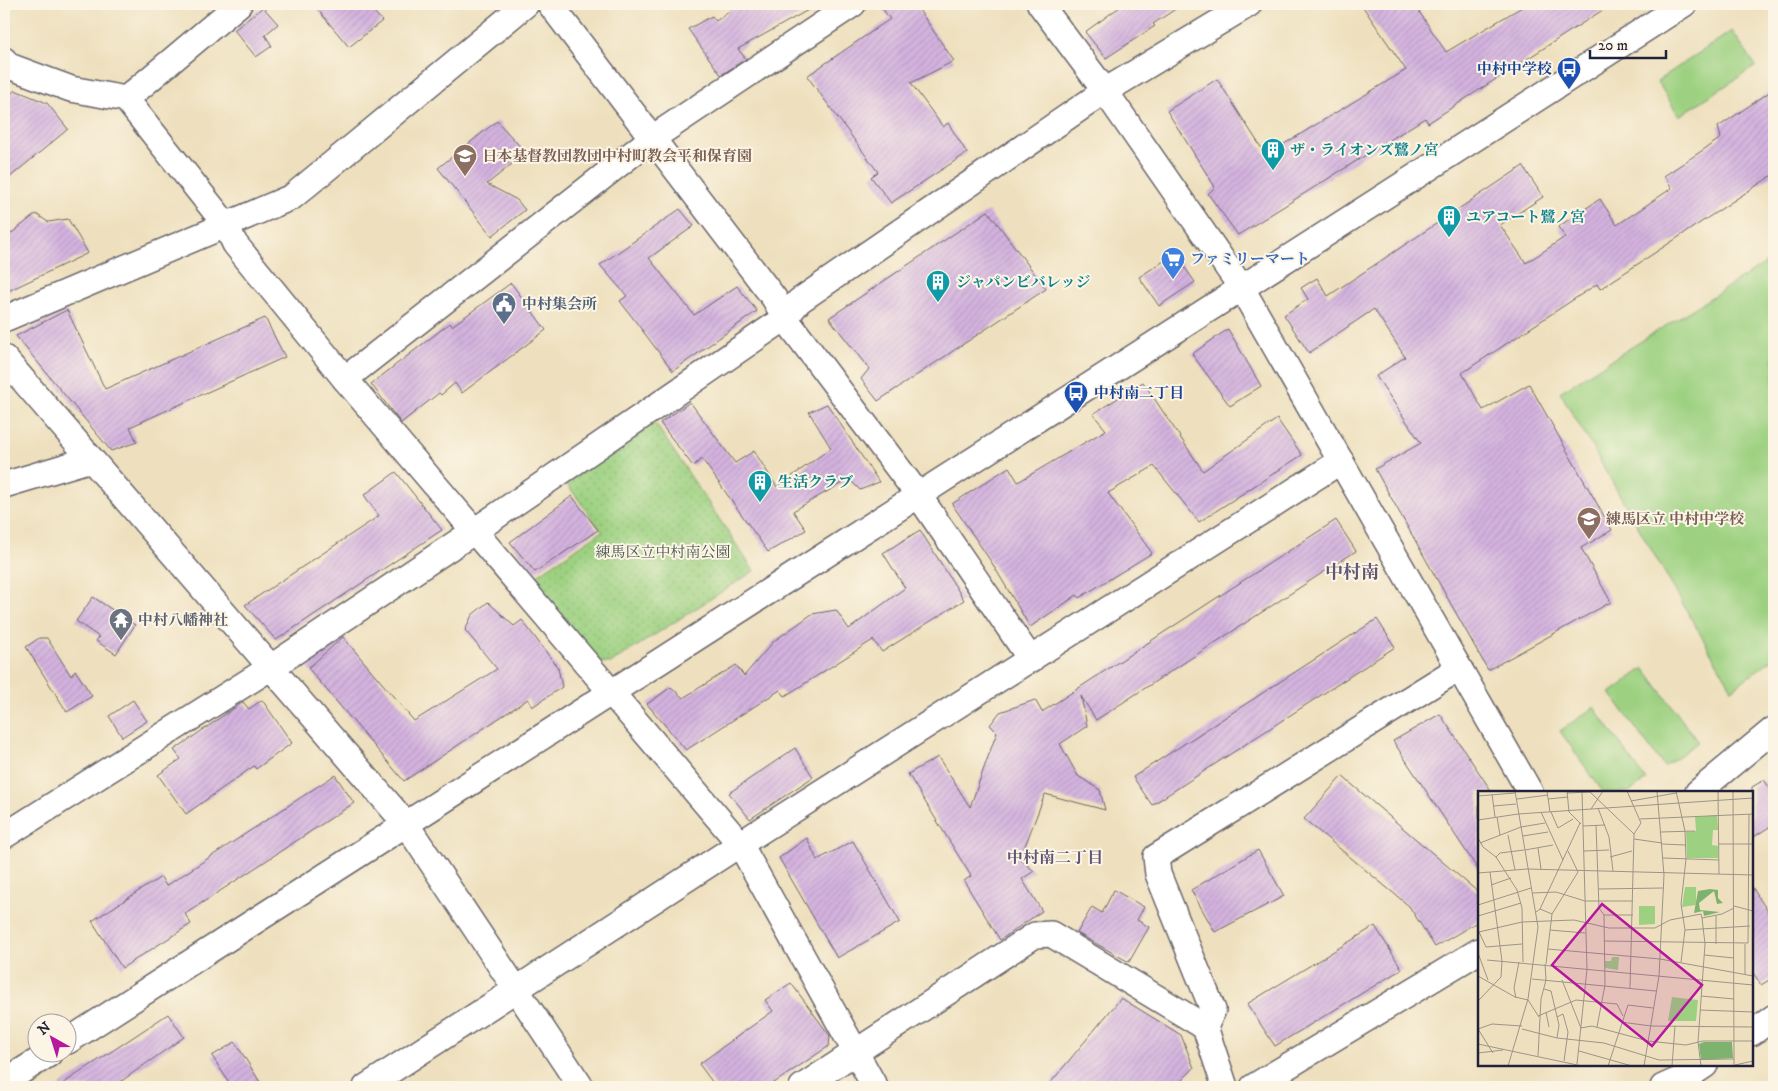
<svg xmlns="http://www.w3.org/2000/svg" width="1778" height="1091" font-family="'IM FELL DW Pica','Noto Serif JP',serif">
<defs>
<pattern id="park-dots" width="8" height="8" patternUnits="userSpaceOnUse" patternTransform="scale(1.25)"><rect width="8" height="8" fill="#9dd181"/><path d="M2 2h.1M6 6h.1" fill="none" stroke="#87b370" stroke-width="1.8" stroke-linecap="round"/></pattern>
<pattern id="building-hatch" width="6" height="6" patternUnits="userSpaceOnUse" patternTransform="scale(1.25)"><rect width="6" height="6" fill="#d4b3df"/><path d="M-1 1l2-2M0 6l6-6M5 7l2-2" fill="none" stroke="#b69ac0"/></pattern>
</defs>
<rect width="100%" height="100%" fill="#fcf5e5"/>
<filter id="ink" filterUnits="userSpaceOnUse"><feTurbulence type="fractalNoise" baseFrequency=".02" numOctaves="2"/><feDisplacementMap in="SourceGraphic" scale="10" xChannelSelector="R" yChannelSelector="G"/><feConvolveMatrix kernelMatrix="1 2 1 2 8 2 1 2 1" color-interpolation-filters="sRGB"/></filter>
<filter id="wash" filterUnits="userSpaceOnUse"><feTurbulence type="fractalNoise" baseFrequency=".0096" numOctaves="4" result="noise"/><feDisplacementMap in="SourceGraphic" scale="20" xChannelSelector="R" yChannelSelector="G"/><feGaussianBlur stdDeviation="1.12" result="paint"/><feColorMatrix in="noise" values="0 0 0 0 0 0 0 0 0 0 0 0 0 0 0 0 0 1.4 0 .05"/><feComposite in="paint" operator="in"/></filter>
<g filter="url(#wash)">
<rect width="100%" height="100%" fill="#eee0be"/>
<g fill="#9dd181" stroke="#607a5e">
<polygon points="1732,31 1756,66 1679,116 1657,81"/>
<polygon points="1774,258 1774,658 1732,689 1560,392"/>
<polygon points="1644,668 1698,742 1664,767 1610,693"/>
<polygon points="1594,707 1646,780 1629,792 1603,792 1560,731"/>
</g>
<polygon fill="url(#park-dots)" stroke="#607a5e" points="655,423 754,571 611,663 598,662 530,580 602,531 566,483"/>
<g id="blocks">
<g fill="url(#building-hatch)">
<polygon points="313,4 367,4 382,21 349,47"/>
<polygon points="740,4 819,4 738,49 746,59 721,75 688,29 712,16 716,21"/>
<polygon points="879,4 915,4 954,61 911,83 943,127 948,123 967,153 891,203 871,177 878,172 807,76 890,19"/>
<polygon points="1124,4 1183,4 1153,24 1155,26 1106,58 1085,32"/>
<polygon points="1361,4 1414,4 1446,52 1527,4 1612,4 1428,123 1425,118 1238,235 1208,194 1215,187 1167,111 1217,79 1266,155 1406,70"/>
<polygon points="263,7 278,24 265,35 272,46 256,57 234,30"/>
<polygon points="1774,89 1774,174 1600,289 1597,284 1462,373 1483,410 1529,384 1612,530 1581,548 1611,602 1488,670 1375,469 1421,443 1376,376 1405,357 1374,309 1309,353 1284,315 1308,299 1301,288 1317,278 1328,296 1523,166 1543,197 1500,225 1526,263 1565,237 1558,227 1600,199 1617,225 1672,188 1664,176 1721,138 1718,127"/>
<polygon points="15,90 47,103 68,129 4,182 4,101"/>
<polygon points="497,121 526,153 487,184 517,200 525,210 492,236 438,168"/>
<polygon points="680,209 694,226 649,258 694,315 737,286 757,311 673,371 620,301 627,296 600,265"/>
<polygon points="988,211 1046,289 878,401 861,379 869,369 829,318"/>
<polygon points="36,214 48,222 68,219 88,253 4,293 4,239"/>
<polygon points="1175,254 1195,282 1159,306 1139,277"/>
<polygon points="511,283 546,330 462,393 455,383 441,395 439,393 401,423 371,384 450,323 452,326"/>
<polygon points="67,310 105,389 265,318 285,357 130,427 137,442 111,451 16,336"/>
<polygon points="1228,329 1261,386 1230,406 1192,354"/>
<polygon points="1143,382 1203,471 1277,419 1302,455 1199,522 1154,466 1108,493 1152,553 1079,598 1077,595 1030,627 992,563 952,504 1009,467 1018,482 1106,430 1093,414"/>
<polygon points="690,402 735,463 754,451 777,487 831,448 809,412 827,404 879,482 860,490 849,479 793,511 806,530 768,552 702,459 693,466 660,423"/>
<polygon points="396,472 442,530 276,640 245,605 379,516 364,495"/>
<polygon points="572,496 598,530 535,572 510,542"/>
<polygon points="1336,520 1356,551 1096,720 1081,696 1087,726 1060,744 1078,776 1100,790 1105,810 1045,794 1020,859 1034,871 1022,879 1042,911 1000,940 964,881 971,876 908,774 938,757 970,807 997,732 990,725 1000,712 1035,700 1042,712"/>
<polygon points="920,530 964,600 882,652 873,640 785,696 780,690 686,750 647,704 671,687 683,698 736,665 744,676 774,641 812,614 836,610 849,629 905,588 883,553"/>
<polygon points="93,597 135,625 116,654 96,641 99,637 76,621"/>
<polygon points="488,602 514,626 522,620 558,668 562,687 532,707 528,699 404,781 308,668 343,637 414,721 497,669 465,630 472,615"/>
<polygon points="1377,619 1395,647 1152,805 1133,777"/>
<polygon points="39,638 47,638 71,676 75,670 92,696 67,712 26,647"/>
<polygon points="133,700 147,721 122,737 109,716"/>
<polygon points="262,700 292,743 256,769 254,766 186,814 158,775 181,759 174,750 243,702 249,709"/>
<polygon points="1440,714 1492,792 1479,792 1479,871 1393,741"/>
<polygon points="795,748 813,777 750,819 729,793"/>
<polygon points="335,775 354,803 185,914 191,924 122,968 92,921 161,877 166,886"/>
<polygon points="1342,776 1479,893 1479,921 1435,947 1409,906 1304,819"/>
<polygon points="1764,780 1774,794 1774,824 1752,838 1752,787"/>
<polygon points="807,838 817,860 853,841 900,922 837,958 779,858"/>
<polygon points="1258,850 1284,896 1215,932 1191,890"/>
<polygon points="1752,887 1774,921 1774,977 1761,985 1752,971"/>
<polygon points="1114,890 1144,907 1137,920 1149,927 1129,962 1077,933 1092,907 1102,913"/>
<polygon points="1375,926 1402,969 1275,1046 1247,1004"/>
<polygon points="791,983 830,1036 829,1046 768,1087 716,1087 699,1064 773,1011 765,1000"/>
<polygon points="1121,998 1181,1035 1194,1068 1175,1087 1047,1087"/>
<polygon points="168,1014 184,1037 113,1087 58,1087"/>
<polygon points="235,1042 263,1087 232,1087 212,1056"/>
</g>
</g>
</g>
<g filter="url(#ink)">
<use href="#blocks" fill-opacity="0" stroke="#696469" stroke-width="1"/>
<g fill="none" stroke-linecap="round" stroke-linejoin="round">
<defs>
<g id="minor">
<polyline points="550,4 774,298 785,318 919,496 1031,660"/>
<polyline points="1040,4 1105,91 1241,287 1530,792"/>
<polyline points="4,60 9,66 71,89 126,99 226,225 235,244 345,379 740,844 875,1087"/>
<polyline points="126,99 239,4"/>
<polyline points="4,319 292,197 526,4"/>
<polyline points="4,358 406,824 581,1087"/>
<polyline points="345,379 651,139 853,4"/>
<polyline points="4,485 91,459"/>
<polyline points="1698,792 1774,729"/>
<polyline points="4,836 270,668 473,532 785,318 799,301 1105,91 1249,4"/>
<polyline points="1752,1033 1774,1017"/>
<polyline points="68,1041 1684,4"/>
<polyline points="4,1082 49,1054"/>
<polyline points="366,1087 740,844 1341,461"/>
<polyline points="802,1087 1035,935 1051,934 1205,1027"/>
<polyline points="1225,1087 1205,1027 1213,1010 1158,874 1156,857 1459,668"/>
<polyline points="1253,1087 1479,951"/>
<polyline points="1663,1087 1690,1075 1705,1065"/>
</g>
</defs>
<use href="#minor" stroke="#696469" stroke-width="28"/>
<use href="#minor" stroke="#fff" stroke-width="25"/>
</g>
</g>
<defs>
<symbol id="bus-pin" viewBox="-11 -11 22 30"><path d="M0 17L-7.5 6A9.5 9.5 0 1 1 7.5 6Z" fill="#1a4fb4" stroke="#fcf5e5"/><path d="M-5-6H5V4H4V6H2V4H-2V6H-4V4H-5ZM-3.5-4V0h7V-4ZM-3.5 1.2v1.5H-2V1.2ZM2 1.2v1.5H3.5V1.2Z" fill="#fff"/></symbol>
<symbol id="building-pin" viewBox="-11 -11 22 30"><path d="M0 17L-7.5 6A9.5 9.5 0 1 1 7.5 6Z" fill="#0f9aa8" stroke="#fcf5e5"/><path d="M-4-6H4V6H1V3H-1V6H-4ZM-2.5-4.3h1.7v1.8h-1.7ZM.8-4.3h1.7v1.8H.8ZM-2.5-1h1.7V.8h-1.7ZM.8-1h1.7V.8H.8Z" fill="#fff"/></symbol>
<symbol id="school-pin" viewBox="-11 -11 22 30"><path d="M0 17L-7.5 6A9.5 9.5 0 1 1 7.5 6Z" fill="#8d6e63" stroke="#fcf5e5"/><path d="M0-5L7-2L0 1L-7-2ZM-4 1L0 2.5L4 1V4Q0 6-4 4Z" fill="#fff"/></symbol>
<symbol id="supermarket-pin" viewBox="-11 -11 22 30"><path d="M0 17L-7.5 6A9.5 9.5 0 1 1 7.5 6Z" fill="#3f7fe0" stroke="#fcf5e5"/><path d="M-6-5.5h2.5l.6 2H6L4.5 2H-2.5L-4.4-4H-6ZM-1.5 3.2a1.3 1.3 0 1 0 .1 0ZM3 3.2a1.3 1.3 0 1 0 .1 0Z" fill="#fff"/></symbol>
<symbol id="civic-pin" viewBox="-11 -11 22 30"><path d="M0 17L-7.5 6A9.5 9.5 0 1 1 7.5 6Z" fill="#5c6f8a" stroke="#fcf5e5"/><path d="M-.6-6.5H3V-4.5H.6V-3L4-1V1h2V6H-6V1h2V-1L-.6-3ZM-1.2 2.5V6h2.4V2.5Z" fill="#fff"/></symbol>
<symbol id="temple-pin" viewBox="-11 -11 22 30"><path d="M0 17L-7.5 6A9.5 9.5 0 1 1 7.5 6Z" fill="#6b7280" stroke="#fcf5e5"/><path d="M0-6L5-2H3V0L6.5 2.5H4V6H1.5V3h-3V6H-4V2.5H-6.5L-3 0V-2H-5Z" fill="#fff"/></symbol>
</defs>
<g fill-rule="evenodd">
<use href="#bus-pin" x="1555" y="55" width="28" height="38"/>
<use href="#building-pin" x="1259" y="136" width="28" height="38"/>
<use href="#school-pin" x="451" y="142" width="28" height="38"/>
<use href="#building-pin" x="1435" y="203" width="28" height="38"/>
<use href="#supermarket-pin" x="1159" y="245" width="28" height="38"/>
<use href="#building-pin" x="924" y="268" width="28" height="38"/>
<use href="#civic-pin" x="490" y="290" width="28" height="38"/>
<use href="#bus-pin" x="1062" y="379" width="28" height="38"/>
<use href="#building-pin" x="746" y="468" width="28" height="38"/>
<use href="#school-pin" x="1575" y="505" width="28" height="38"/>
<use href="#temple-pin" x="107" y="606" width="28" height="38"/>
</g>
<g text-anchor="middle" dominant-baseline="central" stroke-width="4" stroke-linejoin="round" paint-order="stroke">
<g font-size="15" font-weight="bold" fill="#164399" stroke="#fcf5e5" text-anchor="end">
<text x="1552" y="69">中村中学校</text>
<text x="1094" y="393" text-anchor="start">中村南二丁目</text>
</g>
<g font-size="15" font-weight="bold" fill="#0d838f" stroke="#fcf5e5" text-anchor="start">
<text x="1290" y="150">ザ・ライオンズ鷺ノ宮</text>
<text x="1466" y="217">ユアコート鷺ノ宮</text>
<text x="956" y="282">ジャパンビバレッジ</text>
<text x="778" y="482">生活クラブ</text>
</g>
<g font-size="15" font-weight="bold" fill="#785e54" stroke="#fcf5e5" text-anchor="start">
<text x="482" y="156">日本基督教団教団中村町教会平和保育園</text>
<text x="1606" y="519">練馬区立 中村中学校</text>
</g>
<g font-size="15" font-weight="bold" fill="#366cbe" stroke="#fcf5e5" text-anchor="start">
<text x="1190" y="259">ファミリーマート</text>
</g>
<g font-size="15" font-weight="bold" fill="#4e5e75" stroke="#fcf5e5" text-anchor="start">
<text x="522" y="304">中村集会所</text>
</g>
<g font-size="15" fill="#475750" stroke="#fcf5e5">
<text x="663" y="552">練馬区立中村南公園</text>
</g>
<g font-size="15" font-weight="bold" fill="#5b616d" stroke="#fcf5e5" text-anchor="start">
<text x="138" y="620">中村八幡神社</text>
</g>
<g font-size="16" font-weight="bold" fill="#605574" stroke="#fcf5e5">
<text x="1055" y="858">中村南二丁目</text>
</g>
<g font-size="18" font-weight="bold" fill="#605574" stroke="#fcf5e5">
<text x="1352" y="573">中村南</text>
</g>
</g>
<g transform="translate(1478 791)">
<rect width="275" height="275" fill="#eee0be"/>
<path d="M161,115H177V133L161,134ZM194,206L220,209L218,230H190Z" fill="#9dd181"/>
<path d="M232,98L240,99V107L245,112L239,113L236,100L221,112L222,119L242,121L226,125L225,120L216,122L220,100ZM226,251H254L255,267L223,269L221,253Z" fill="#7eb36f"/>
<path d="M207,96H218V114L204,116Z" fill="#9dd181"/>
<path d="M239,24L240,39H235L234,54L240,55V67H209L208,41L218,40L217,26ZM134,166H141L140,179L127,177V170H133Z" fill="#9dd181"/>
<path fill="none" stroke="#9c948a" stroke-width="1" d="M69,0L72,21M89,0L91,21L103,33M149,0L163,32L156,43L152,197M198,0L207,40L208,68L203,113L207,139L203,171M240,0L241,83M255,0L256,275M89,2L112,1L156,43M14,3L17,26M0,5L37,2M39,8L70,4M70,8L90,6M153,10L198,2M16,15L38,13M120,17L131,46L135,80M113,18L125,0M63,21L85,69M73,21L80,37L95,28M19,26L22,44M162,28L275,23M0,29L40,23L275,7M118,34L121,117L126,124L127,194L119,236M105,35L127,34M183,41L217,40M30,44L37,79M45,45L70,41M0,47L5,56L18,66L39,99L44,117L45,171M156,48L184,52M2,52L43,36L67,32M184,53L207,54M241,53H275M60,57L63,78M47,59L75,54M106,60L131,59M18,66L22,62L46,59M132,66L154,60M185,67L241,69M0,82L49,78L275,84M13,94L33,87M120,98L185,97M54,102L78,101L107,110H155M0,114L53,97M256,115L275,120M62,118L102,32M58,121L62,118L74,123M126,124H155M0,125L43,112M72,139L107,142M207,139L272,135M126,150L270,152L271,23M44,153L8,156L1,141L44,131L96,129L131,137H177L192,129L223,123L224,127L244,123L256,117M238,153V125M267,153V183M70,158L182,168L275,185M0,162L10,189M226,164L256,167M9,169L275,194M68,173L74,123L100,81L90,60M0,185L37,206L50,209L61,226M54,188L178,200M84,189L103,237L114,235L170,250L208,254L225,250H275M66,198L73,200L81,234L79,247M223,205L256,208M38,207L36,197L41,171M0,210L23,186L24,170L12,81M222,219L275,221M68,221L71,236M60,225L98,209L139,213L145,225M79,226L85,223L90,241L86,270M143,231L173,235L275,236M44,238L79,247L126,252L181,269L256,268M0,253L104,275M101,260L154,275M0,262L25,259M15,262L0,238L14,233L44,235M60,265L63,208L68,189L67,173M99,273L109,178L104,0M257,274L275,270M30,275L50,208L60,136L37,0M130,275L150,214L175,217M166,275L181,185L186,84L179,0M194,275L197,235M223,275L220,251L227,153L224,127"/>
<path fill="#b5179e" fill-opacity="0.15" stroke="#b5179e" stroke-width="2.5" d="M124,113L224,194L174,255L74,174Z"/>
<rect width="275" height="275" fill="none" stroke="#22223b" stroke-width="2.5"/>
</g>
<rect width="1778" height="1091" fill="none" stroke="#fcf5e5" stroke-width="20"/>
<g transform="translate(52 1038) rotate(321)"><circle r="24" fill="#fcf5e5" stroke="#a5a1a1"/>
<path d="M0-4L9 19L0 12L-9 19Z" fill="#b5179e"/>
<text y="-8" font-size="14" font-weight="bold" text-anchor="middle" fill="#22223b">N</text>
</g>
<path d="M1590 50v8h76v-8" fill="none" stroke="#22223b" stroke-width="2.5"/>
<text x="1598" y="50" font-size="15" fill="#22223b" stroke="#fcf5e5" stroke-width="4" paint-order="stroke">20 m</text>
</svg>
